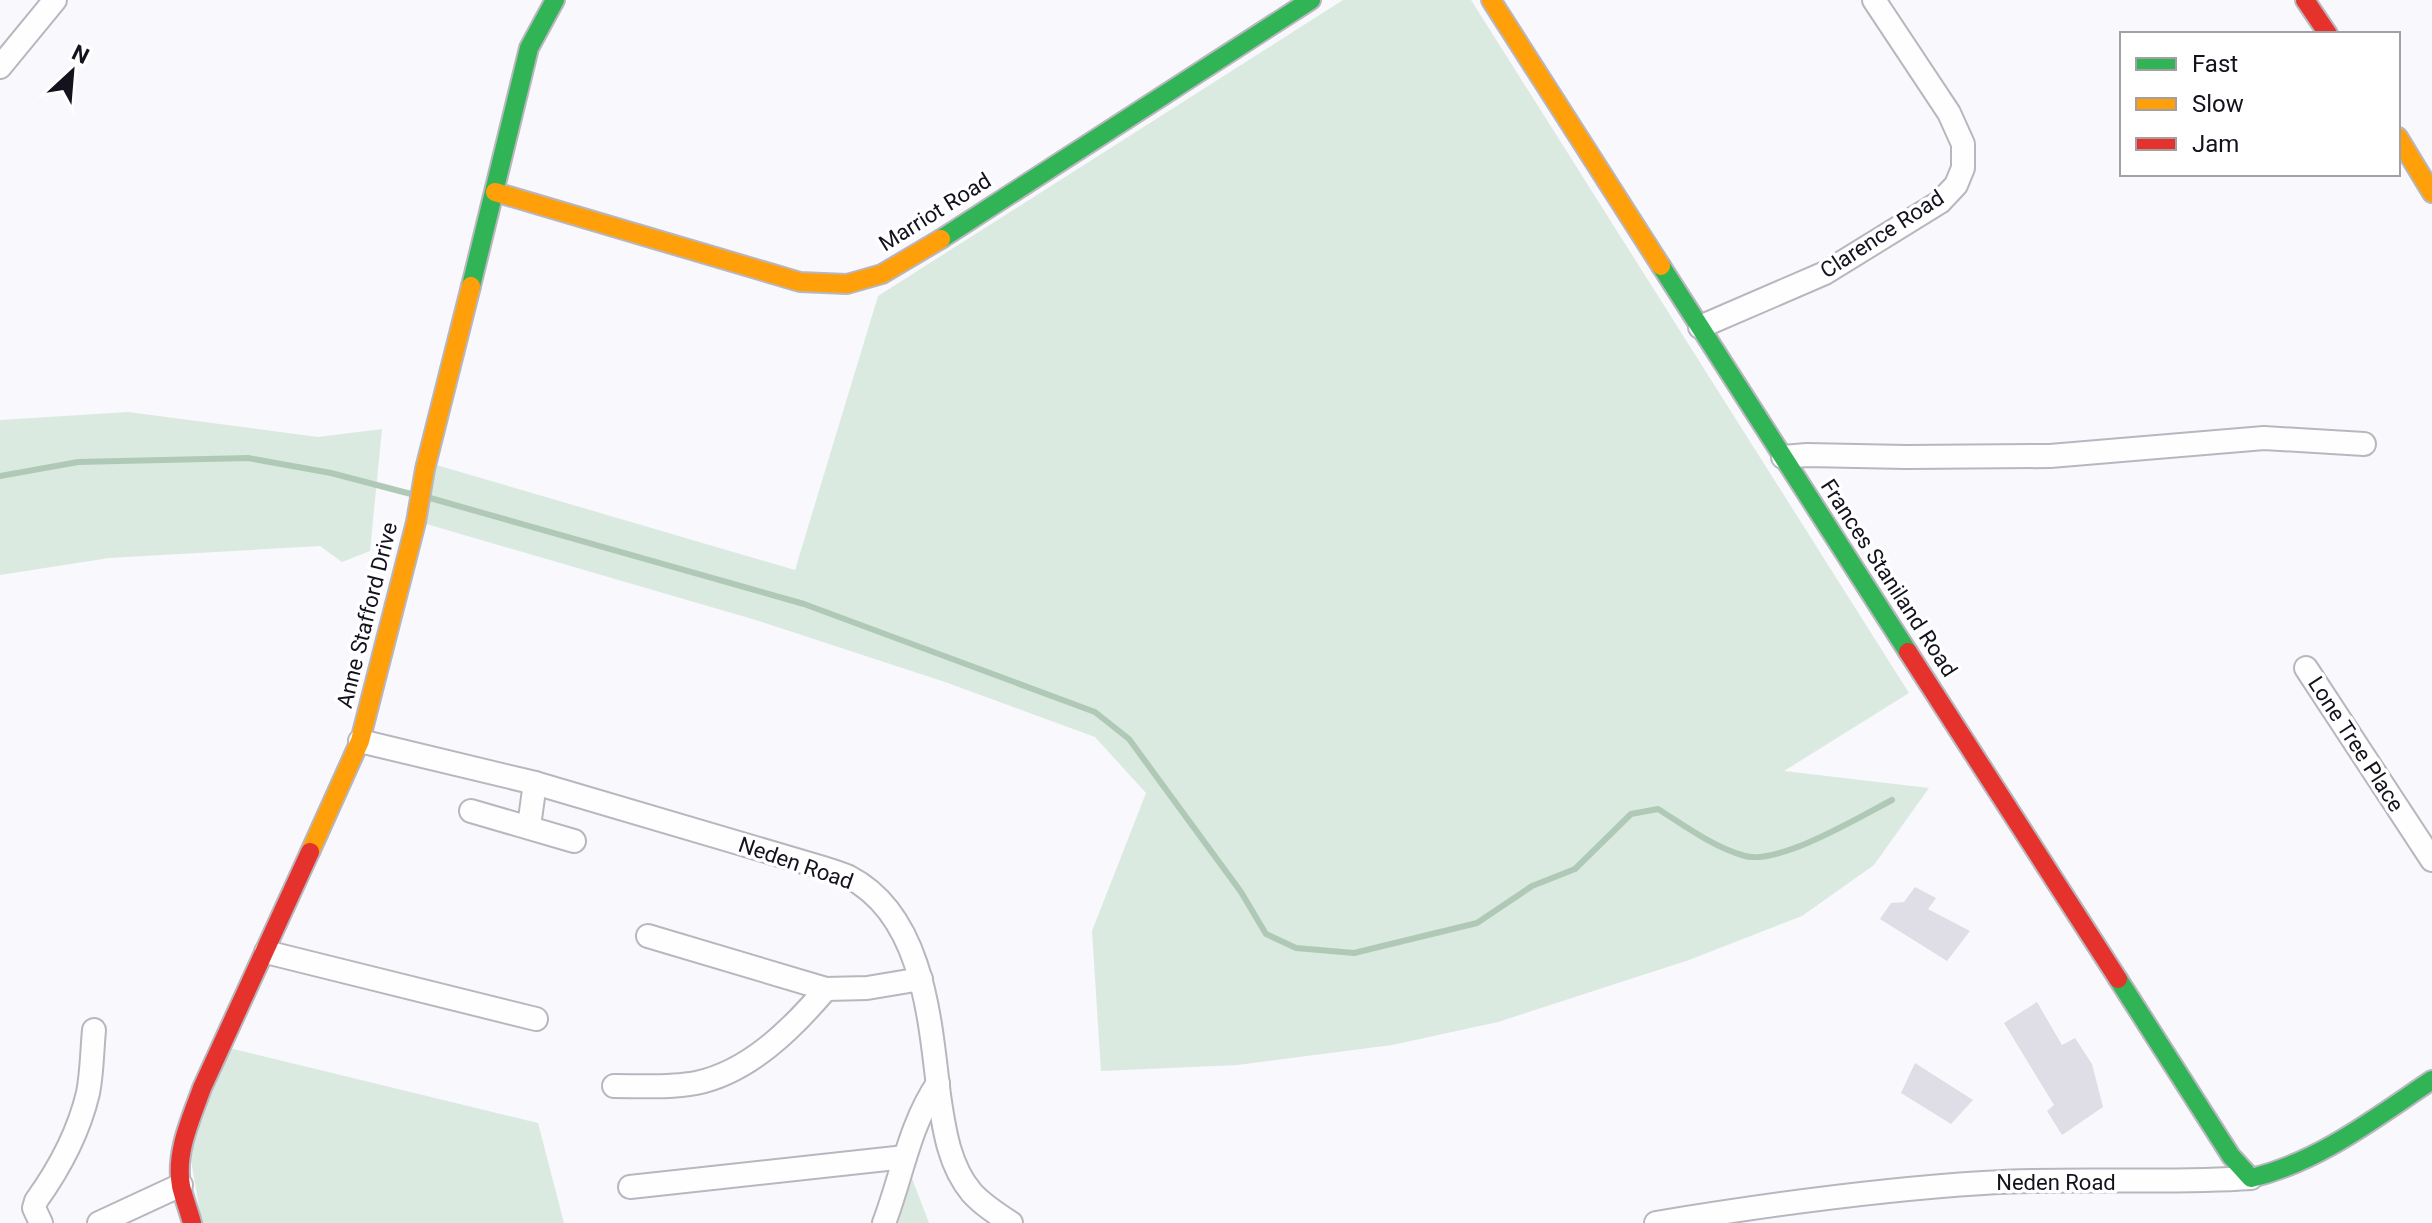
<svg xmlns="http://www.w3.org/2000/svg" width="2432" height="1223" font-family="Roboto,sans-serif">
<rect width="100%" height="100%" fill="#f8f8fd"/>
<g fill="#dbeae0">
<polygon points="1343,0 1471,0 1909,693 1784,771 1929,788 1874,865 1802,916 1689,960 1498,1022 1392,1045 1238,1065 1101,1071 1092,931 1146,793 1095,737 945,682 759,621 423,523 433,464 795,570 878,296"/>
<polygon points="128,412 318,437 382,429 370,551 342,562 320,546 109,558 0,575 0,420"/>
<polygon points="225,1047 538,1123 564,1223 202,1223 190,1155"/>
<polygon points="905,1160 929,1223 876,1223"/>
</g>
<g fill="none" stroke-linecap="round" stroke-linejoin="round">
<g stroke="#b0c9b7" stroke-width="6">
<polyline points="0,476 78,462 248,458 331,473 411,494"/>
<path d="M430,498L804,604L1095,712L1129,739L1241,892L1266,934L1296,948L1354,953L1477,923L1532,886L1575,869L1631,814L1658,809C1685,826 1713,847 1745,856C1779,865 1860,817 1892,800"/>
</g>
</g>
<g fill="#dfdee6">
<polygon points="1915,887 1936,898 1928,909 1970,931 1947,961 1880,919 1891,903 1904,902"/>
<polygon points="2037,1002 2062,1045 2075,1038 2092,1064 2103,1107 2062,1135 2047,1111 2054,1105 2004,1023"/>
<polygon points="1915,1063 1973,1100 1951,1124 1901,1093"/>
</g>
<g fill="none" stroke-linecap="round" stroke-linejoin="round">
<defs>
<g id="street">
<polyline points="0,67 55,0"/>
<polyline points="1700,327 1825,273 1940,202 1956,185 1963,168 1963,144 1949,113 1874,0"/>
<polyline points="1783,457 1807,455 1906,457 2050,456 2264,438 2364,444"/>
<polyline points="2306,668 2432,860"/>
<path d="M360,741L535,783L820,867C830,870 840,873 849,877C924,916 930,1022 939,1095C944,1129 949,1166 972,1193C983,1205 997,1214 1011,1223"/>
<polyline points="471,811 574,841"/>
<polyline points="529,826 535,783"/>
<polyline points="648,936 826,989 867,988 921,979"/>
<polyline points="266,952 536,1019"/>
<path d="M614,1086C641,1086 669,1088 696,1083C749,1072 792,1029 826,989"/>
<polyline points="630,1187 905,1157"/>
<path d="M41,1223L34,1208L36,1201C59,1169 79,1131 88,1093C92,1073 92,1051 94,1030"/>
<polyline points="99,1223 181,1185"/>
<path d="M884,1223C902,1176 909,1126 938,1083"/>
<path d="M1656,1223C1765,1205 1873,1190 1983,1183C2072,1177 2162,1184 2251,1178"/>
</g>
<g id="fast">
<polyline points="941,239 1311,0"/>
<polyline points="1661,266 1908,652"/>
<polyline points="471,286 529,48 555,0"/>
<path d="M2118,979L2231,1156L2251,1178C2319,1162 2375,1118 2432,1080"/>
</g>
<g id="slow">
<polyline points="1491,0 1661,266"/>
<polyline points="2398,137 2432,193"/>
<polyline points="495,192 800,282 847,284 882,274 941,239"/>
<polyline points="310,852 360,741 416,522 425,469 471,286"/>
</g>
<g id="jam">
<polyline points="2305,0 2328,34"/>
<polyline points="1908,652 2118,979"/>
<path d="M192,1223C189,1211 184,1199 181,1186C175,1152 191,1119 202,1088L310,852"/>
</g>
</defs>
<use href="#street" stroke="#b8b7bf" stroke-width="26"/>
<use href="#fast" stroke="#b8b7bf" stroke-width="22"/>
<use href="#slow" stroke="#b8b7bf" stroke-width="22"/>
<use href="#jam" stroke="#b8b7bf" stroke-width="22"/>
<use href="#street" stroke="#fefeff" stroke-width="22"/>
<use href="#fast" stroke="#30b455" stroke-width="18"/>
<use href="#slow" stroke="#ff9f0a" stroke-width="18"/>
<use href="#jam" stroke="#e5322d" stroke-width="18"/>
</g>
<g text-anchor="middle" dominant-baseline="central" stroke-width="7" stroke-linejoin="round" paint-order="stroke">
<g font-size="22" fill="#13121d" stroke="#fff">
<text transform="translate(935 212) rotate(-32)">Marriot Road</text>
<text transform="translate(1882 234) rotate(-33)">Clarence Road</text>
<text transform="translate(1889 578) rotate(57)">Frances Staniland Road</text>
<text transform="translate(367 615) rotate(-76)">Anne Stafford Drive</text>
<text transform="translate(2356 744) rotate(57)">Lone Tree Place</text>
<text transform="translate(796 863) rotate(19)">Neden Road</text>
<text x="2056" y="1182">Neden Road</text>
</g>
</g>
<rect x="2120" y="32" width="280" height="144" fill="#ffffff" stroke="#a1a0a5" stroke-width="2"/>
<rect x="2136" y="58" width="40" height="12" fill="#30b455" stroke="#a1a0a5" stroke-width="2"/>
<text x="2192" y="72" font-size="24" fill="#13121d">Fast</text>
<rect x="2136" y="98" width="40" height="12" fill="#ff9f0a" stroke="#a1a0a5" stroke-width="2"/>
<text x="2192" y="112" font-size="24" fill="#13121d">Slow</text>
<rect x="2136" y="138" width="40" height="12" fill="#e5322d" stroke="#a1a0a5" stroke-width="2"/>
<text x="2192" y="152" font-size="24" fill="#13121d">Jam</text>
<g transform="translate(72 72) rotate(26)" stroke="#ffffff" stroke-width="6" paint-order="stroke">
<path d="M0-6L14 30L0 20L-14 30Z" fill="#13121d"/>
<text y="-12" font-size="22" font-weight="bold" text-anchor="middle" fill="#13121d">N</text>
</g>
</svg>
